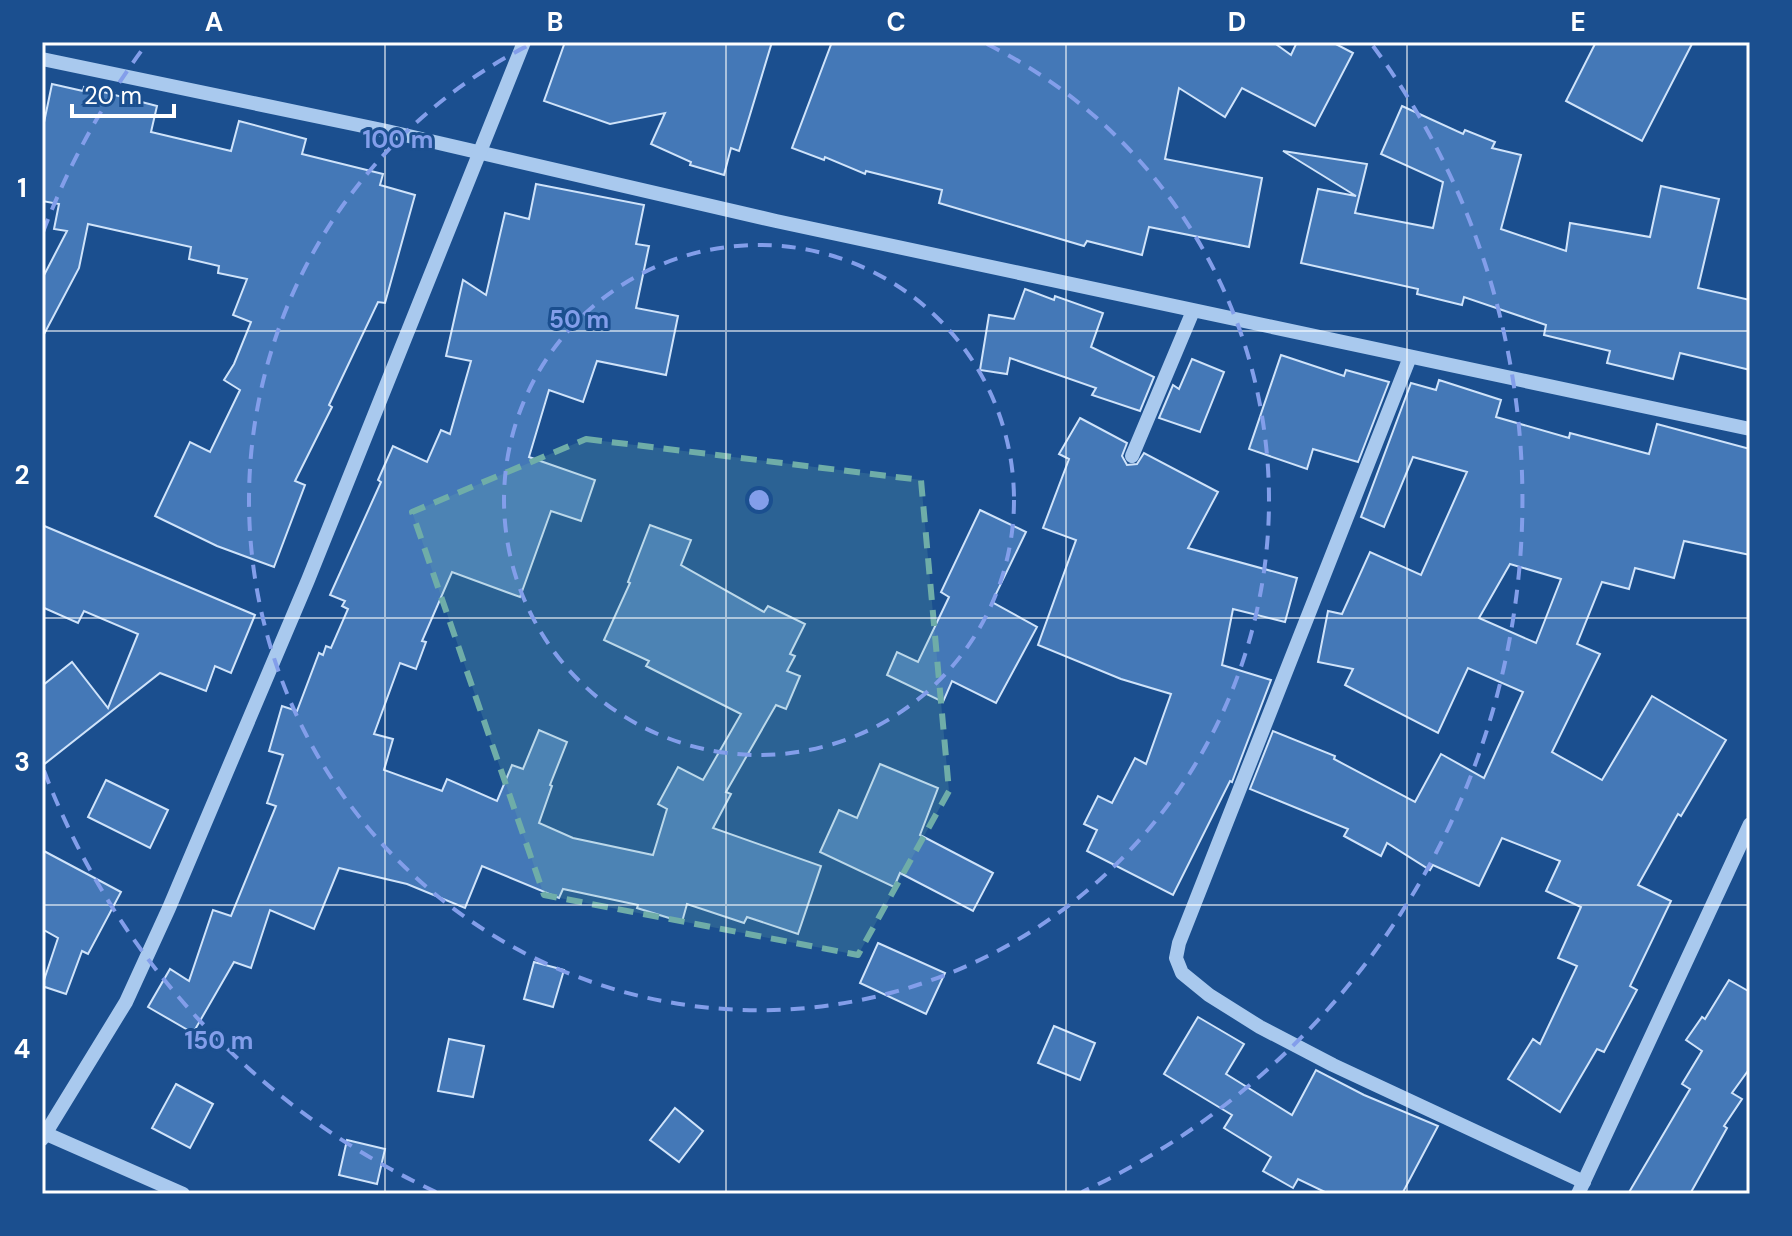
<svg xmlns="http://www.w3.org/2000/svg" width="1792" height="1236" font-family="'DM Sans',sans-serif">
<rect width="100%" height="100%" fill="#1b4f8f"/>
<g fill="#4478b7" stroke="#cfe3fa" stroke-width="2" fill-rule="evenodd">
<polygon points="565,42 772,42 739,151 731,148 724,175 690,165 691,162 651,144 665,113 610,124 544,101"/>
<polygon points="832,42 1273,42 1291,55 1297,42 1332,42 1353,53 1315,126 1242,88 1225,117 1179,88 1165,159 1262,178 1249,247 1149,227 1142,255 1087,241 1084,246 939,203 942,190 866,171 865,174 825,157 824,160 792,148"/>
<polygon points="1596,42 1693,42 1642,141 1566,101"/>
<polygon points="52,84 83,91 84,87 157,106 151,132 231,151 239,121 306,139 302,154 383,174 380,185 415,195 385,303 378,302 329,405 332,407 295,481 305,485 274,567 217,546 155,516 190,442 210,452 240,390 224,380 234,364 251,322 233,315 247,279 218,273 219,266 189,259 191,247 88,224 79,268 42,338 42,279 67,231 54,229 59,204 42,201 42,132"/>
<polygon points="1402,106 1463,134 1465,130 1495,142 1492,148 1521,155 1501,229 1566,251 1570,223 1650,237 1661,186 1719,199 1698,288 1750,300 1750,370 1680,353 1673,379 1607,363 1610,351 1544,335 1546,325 1464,297 1462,305 1417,294 1418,289 1301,263 1318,189 1356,196 1283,151 1367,164 1355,213 1433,228 1443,182 1381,154"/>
<polygon points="536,184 644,205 636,244 649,246 636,308 678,316 666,375 597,361 583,402 549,390 529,457 595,480 581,521 551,511 520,597 452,572 422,641 426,642 416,669 400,663 374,734 393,739 384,770 442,791 447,779 497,801 512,765 523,769 539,730 567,742 550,785 552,786 539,823 573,838 653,855 667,809 658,804 678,767 703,780 741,714 646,666 649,661 604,640 630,583 628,582 650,525 691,540 681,565 764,612 768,606 805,624 790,654 795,656 787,671 800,676 786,709 776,705 726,792 731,794 713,828 821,866 798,934 747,917 744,923 687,904 682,922 637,908 638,905 563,889 559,898 482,866 465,908 407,884 339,868 314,929 270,910 251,968 234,962 193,1033 148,1007 170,969 189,981 213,910 231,916 276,806 267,803 283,755 269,751 282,706 297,711 319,653 323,655 326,646 331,648 348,609 342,606 345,601 330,595 381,482 378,480 393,446 427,462 441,430 450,434 471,361 446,356 463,280 486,295 505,213 529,219"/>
<polygon points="1025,289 1054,300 1055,296 1103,313 1091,347 1154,377 1140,411 1092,395 1096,388 1010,358 1007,374 980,370 989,315 1014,319"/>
<polygon points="1281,355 1344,376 1346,370 1389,382 1358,462 1313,449 1307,469 1249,449"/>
<polygon points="1192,359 1224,372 1200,432 1159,418 1173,385 1179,389"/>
<path d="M1439,380L1501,400L1496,417L1569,438L1570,433L1649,454L1657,424L1750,449V555L1684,541L1674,578L1635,568L1629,589L1602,582L1577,644L1600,654L1552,752L1602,780L1652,696L1726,740L1681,816L1678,814L1638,885L1671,901L1630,986L1637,990L1604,1052L1597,1049L1560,1112L1508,1079L1533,1039L1540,1044L1577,966L1558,958L1581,907L1546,891L1560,861L1502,838L1479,886L1433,865L1430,870L1387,843L1381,856L1344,836L1348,829L1250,789L1273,731L1335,756L1334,759L1415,802L1441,754L1484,778L1523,692L1468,668L1438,733L1345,685L1353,669L1318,662L1328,611L1342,614L1370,552L1421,575L1467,472L1413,457L1384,527L1361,517L1411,383L1436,390ZM1510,564L1561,579L1536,643L1479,618Z"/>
<polygon points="1080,418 1127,443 1122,456 1127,465 1137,464 1144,453 1218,492 1188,548 1297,578 1285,622 1233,609 1222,665 1271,680 1232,782 1230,781 1173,895 1087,851 1097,830 1084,824 1098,796 1112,803 1135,758 1146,764 1171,694 1121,679 1038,645 1076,540 1043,528 1069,459 1059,454"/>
<polygon points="980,510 1026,532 992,602 1037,627 996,703 952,681 943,702 887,675 897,652 918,662 949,597 941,592"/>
<polygon points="42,525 255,615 231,673 215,666 206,691 160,673 42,766 42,686 72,662 108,708 138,634 84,611 78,623 42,607"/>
<polygon points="880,764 938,788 920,835 993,873 973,911 900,873 894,887 820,852 839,810 857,818"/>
<polygon points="106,780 168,810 150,848 88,817"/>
<polygon points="42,850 121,892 88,954 82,951 66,994 42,986 58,938 42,929"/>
<polygon points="878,943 945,973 926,1014 860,983"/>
<polygon points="534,962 564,970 553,1007 524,999"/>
<polygon points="1729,980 1750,992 1750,1068 1732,1093 1742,1099 1724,1126 1727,1128 1690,1194 1628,1194 1690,1089 1682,1084 1702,1051 1686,1040 1702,1017 1705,1019"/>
<polygon points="1198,1017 1244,1044 1226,1074 1292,1115 1316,1070 1364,1095 1438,1126 1402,1194 1329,1194 1298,1179 1293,1188 1263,1171 1271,1157 1224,1128 1232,1115 1164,1074"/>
<polygon points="1054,1026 1095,1043 1080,1080 1038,1063"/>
<polygon points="449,1039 484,1046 473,1097 438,1091"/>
<polygon points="176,1084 213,1104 190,1148 152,1128"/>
<polygon points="675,1108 703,1131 679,1162 650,1140"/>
<polygon points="347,1140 385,1149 377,1184 339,1175"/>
</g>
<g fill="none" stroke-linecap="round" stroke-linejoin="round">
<g stroke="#a9c9ee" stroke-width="14">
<polyline points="42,59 387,131 776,221 1750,429"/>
<polyline points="1410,357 1179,943 1176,958 1182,973 1209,995 1260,1027 1333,1065 1584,1182"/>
<polyline points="1132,456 1193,311"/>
<polyline points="42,1132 183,1194"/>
<polyline points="42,1139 126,1002 169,908 308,580 524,42"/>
<polyline points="1578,1194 1750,824"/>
</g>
</g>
<path fill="#6fada8" fill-opacity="0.2" stroke="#6fada8" stroke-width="6" stroke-dasharray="16 10" stroke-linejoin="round" d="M586,439L921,480L949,791L858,955L544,895L412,512Z"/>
<path fill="none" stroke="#fff" stroke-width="2" stroke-opacity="0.55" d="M385,42V1194M726,42V1194M1066,42V1194M1407,42V1194M42,331H1750M42,618H1750M42,905H1750"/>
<g fill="none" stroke="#839eea" stroke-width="4" stroke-dasharray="14 10">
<circle cx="759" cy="500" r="255"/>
<path d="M987 44A510 510 0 1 1 531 44"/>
<path d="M436 1192A764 764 0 0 1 43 768M43 232A764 764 0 0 1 145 46M1373 46A764 764 0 0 1 1082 1192"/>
</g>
<circle cx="759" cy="500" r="12" fill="#839eea" stroke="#1b4f8f" stroke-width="4"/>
<g font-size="24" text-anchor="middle" font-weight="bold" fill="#839eea" stroke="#1b4f8f" stroke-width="6" stroke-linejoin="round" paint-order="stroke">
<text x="398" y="148">100 m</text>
<text x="579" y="328">50 m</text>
<text x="219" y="1049">150 m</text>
</g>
<rect width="1792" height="1236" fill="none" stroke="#1b4f8f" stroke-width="88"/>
<path d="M72 104v12h102v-12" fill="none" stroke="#ffffff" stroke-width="4"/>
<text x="84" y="104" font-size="24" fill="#ffffff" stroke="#1b4f8f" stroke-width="6" paint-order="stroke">20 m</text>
<rect x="44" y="44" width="1704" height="1148" fill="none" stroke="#fff" stroke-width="3"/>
<g font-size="26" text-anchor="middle" font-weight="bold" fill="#fff">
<text x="214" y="31">A</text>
<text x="555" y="31">B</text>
<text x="896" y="31">C</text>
<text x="1237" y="31">D</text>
<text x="1578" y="31">E</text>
<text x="22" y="197">1</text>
<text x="22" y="484">2</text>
<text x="22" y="771">3</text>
<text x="22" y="1058">4</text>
</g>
</svg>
